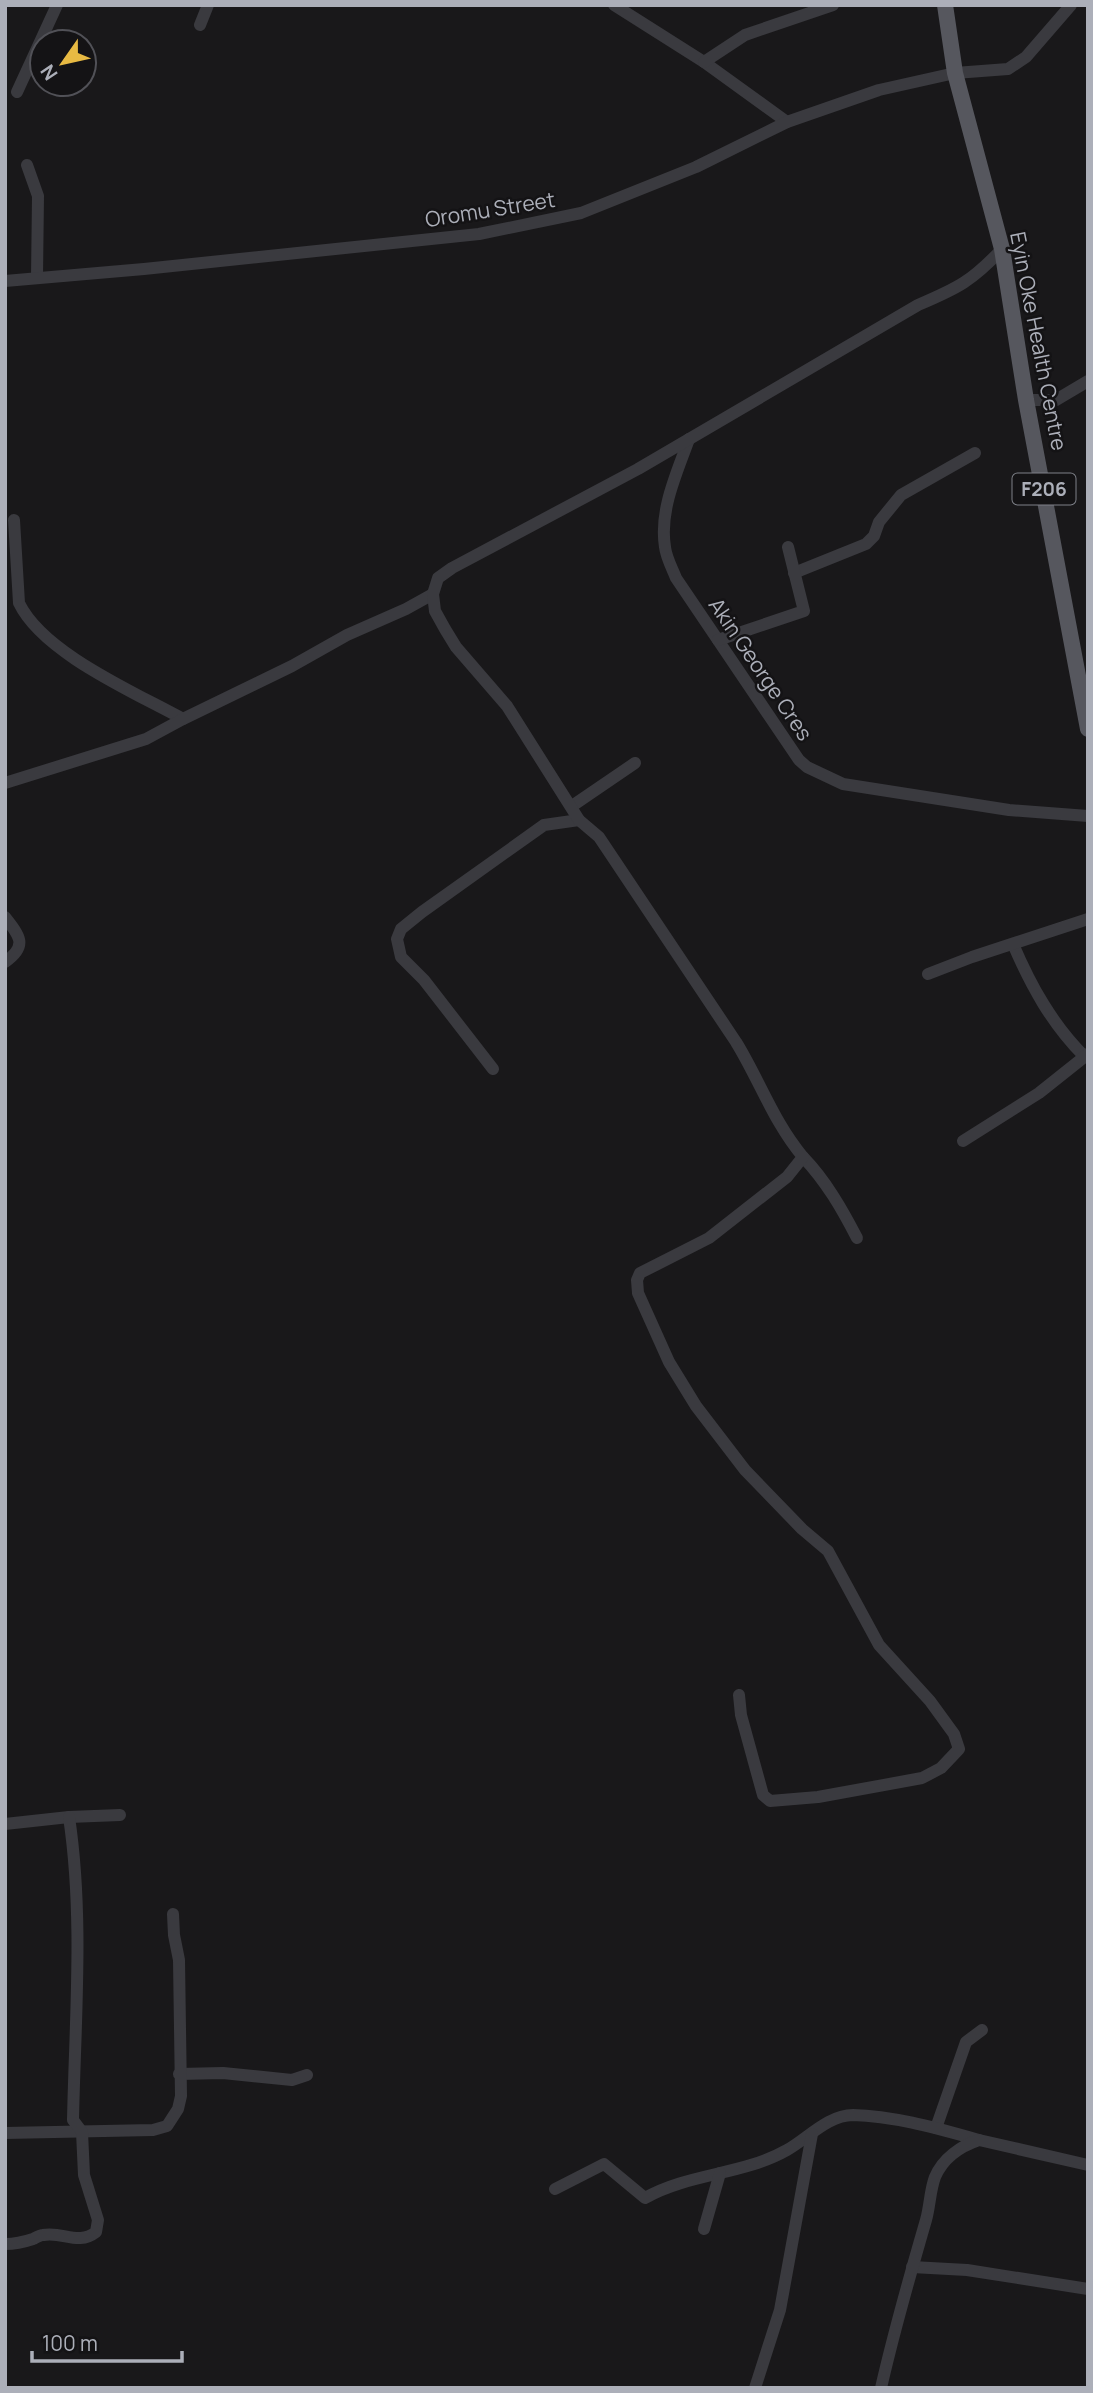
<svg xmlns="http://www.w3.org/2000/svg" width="1093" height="2393" font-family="Manrope,sans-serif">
<rect width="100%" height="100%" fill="#19181a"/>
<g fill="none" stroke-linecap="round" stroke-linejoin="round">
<g stroke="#3a3a3f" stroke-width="12">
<polyline points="614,5 704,62 787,122"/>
<polyline points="200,25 208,5"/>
<polyline points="704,62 745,35 833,5"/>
<polyline points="17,92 57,5"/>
<polyline points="27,165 38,196 37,277"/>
<polyline points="5,281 144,269 479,234 581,213 696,167 787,122 879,90 955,73 1008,69 1026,57 1071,5"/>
<polyline points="1026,400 1056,400 1088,381"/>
<path d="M689,439C677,473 659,510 665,547C666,557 672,568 676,578L799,760L807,767L843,784L1009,810L1088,816"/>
<path d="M14,520L19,603C43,653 134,692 183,719"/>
<polyline points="794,573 866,544 874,536 879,522 901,495 975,453"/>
<polyline points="718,640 804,611 788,547"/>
<polyline points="5,783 146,739 183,719 292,666 347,635 406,609 433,594"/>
<polyline points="572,806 635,763"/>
<path d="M5,917C20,936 28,946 5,962"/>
<path d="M1013,944C1031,986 1052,1024 1084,1056"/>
<polyline points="928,974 972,957 1088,919"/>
<polyline points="493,1069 424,980 401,957 397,939 401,929 422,912 544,825 579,820"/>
<polyline points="963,1141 1039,1093 1088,1054"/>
<path d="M803,1157C826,1181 842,1209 857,1238"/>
<path d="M739,1695L741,1715L763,1795L770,1801L818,1797L922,1778L941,1768L959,1749L954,1734L930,1701L879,1645L828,1551L802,1529L745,1470L696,1406L669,1362L638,1293L637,1280L640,1273L709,1238L787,1177L803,1157C773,1121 760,1081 736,1042L599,837L579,820L507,706L456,647L445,629L435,611L433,594L438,578L452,568L638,469L918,305C958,288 972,281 1002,249"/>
<polyline points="5,1824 69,1817 120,1815"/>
<polyline points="179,2074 223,2073 292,2080 307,2075"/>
<polyline points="936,2128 966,2042 982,2030"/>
<polyline points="5,2133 153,2130 167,2126 178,2109 181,2096 179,1960 174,1935 173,1914"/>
<path d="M555,2189L604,2164L645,2198C689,2173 743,2175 787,2150C807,2139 828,2115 853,2115C895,2116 939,2129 979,2140"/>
<polyline points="704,2229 720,2173"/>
<path d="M5,2244C15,2244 24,2242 33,2239C35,2238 40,2235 43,2235C63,2231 78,2246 96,2232L98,2220L84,2175L82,2132L73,2120C75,2020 84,1917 69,1817"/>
<polyline points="912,2267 967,2270 1088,2289"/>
<polyline points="755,2388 780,2310 812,2134"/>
<path d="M881,2388C894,2331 910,2275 926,2220C930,2206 930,2190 935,2177C943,2158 961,2146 979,2140L1088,2165"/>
</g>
<polyline stroke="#56575e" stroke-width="16" points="945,5 955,73 1002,249 1026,400 1088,729"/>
</g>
<g text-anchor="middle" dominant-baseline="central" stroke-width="5" stroke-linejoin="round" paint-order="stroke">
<rect fill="#141315" stroke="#7e8088" stroke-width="2" x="1012.5" y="473.5" width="63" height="31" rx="5"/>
<g font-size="19" font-weight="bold" fill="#acafb9">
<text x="1044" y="489">F206</text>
</g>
<g font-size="21" fill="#acafb9" stroke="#141315">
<text transform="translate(490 209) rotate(-9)">Oromu Street</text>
<text transform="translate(1039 341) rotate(79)">Eyin Oke Health Centre</text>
<text transform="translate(761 669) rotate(56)">Akin George Cres</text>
</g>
</g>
<rect width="1093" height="2393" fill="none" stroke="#acafb9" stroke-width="14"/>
<g transform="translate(63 63) rotate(236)"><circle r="33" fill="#141315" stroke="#515157" stroke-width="2"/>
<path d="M0-5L12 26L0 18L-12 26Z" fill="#e8ba43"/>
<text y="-10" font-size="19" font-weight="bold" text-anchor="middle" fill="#acafb9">N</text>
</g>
<path d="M32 2351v10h150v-10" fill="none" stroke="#acafb9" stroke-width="3.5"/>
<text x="42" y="2351" font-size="21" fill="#acafb9" stroke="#141315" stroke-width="5" paint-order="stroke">100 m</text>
</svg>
